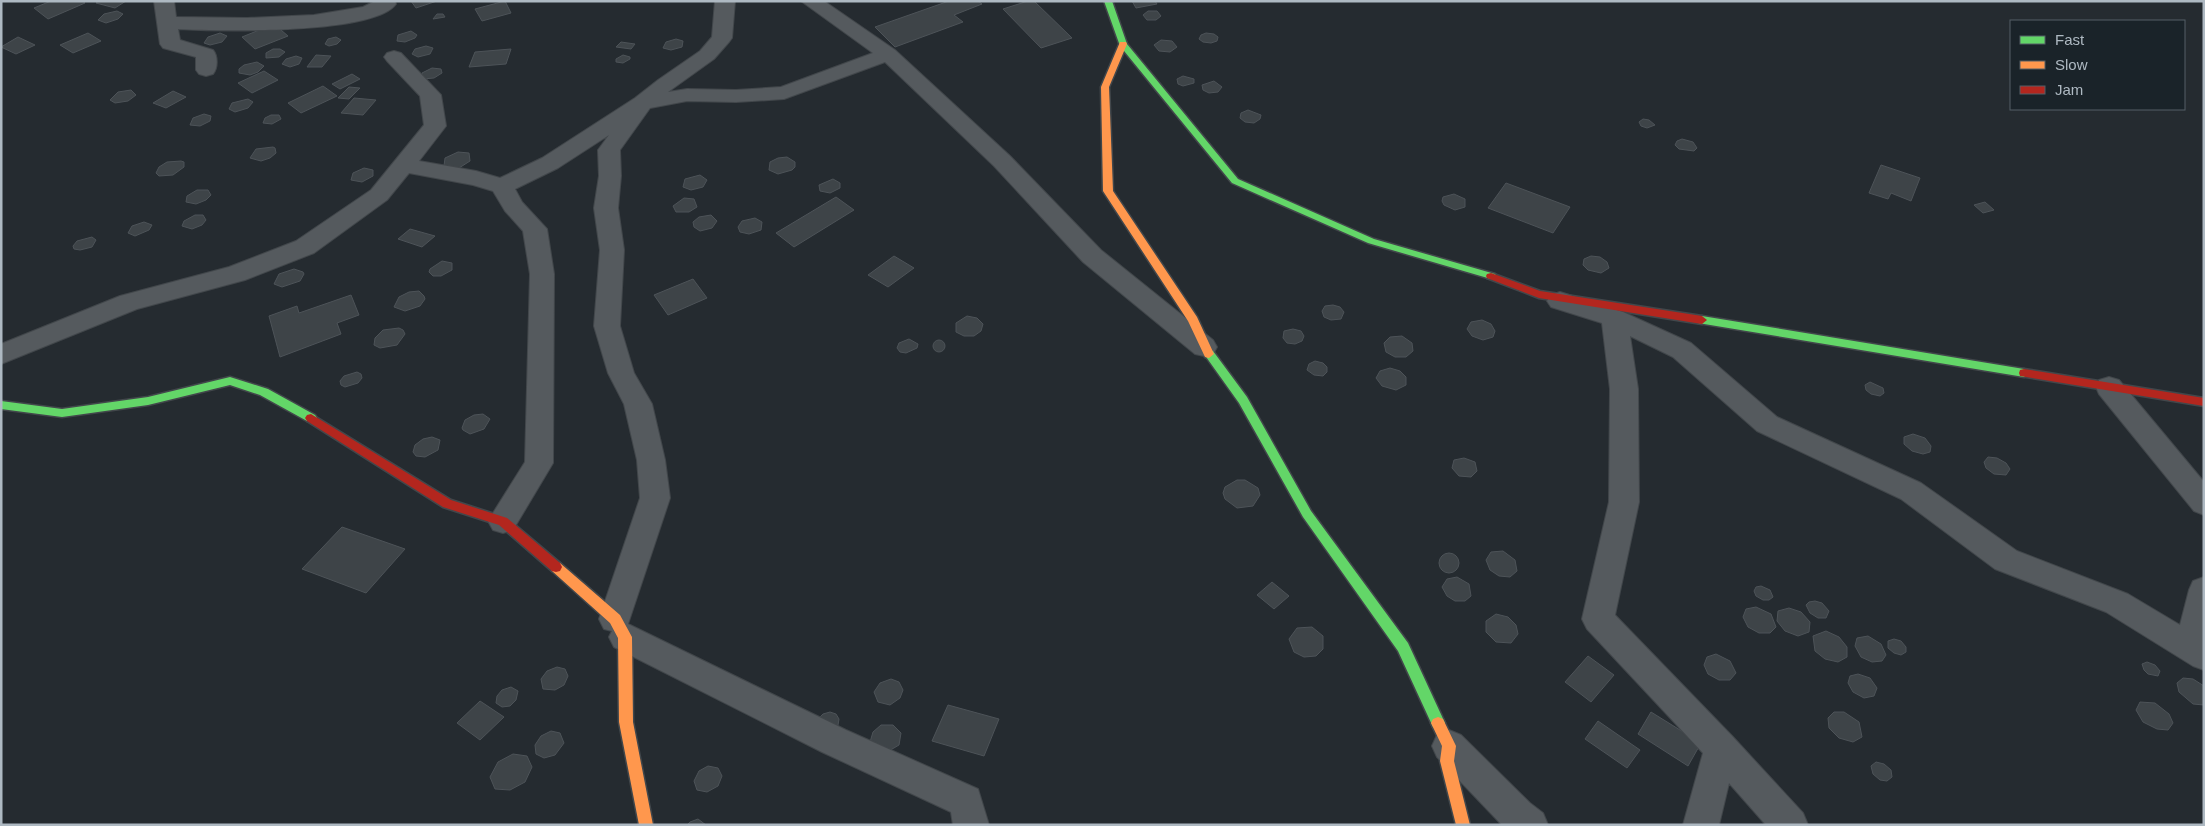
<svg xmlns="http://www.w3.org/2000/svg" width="2205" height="826" font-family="Helvetica,sans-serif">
<rect width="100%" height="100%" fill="#252b30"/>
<g fill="#3e4448" stroke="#4d5358">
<polygon points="51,1 82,1 85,3 48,19 34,8"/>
<polygon points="99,1 126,1 115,8 96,3"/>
<polygon points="411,1 437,1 416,8"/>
<polygon points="505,1 511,13 482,21 475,9"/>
<polygon points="949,1 978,1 982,4 954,15 963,22 895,47 875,27"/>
<polygon points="1028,1 1034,1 1072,38 1041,48 1003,9"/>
<polygon points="1132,1 1155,1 1157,4 1136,8"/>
<polygon points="117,11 123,14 118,19 106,23 98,20 104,14"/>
<polygon points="1148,11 1157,11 1161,16 1156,20 1147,20 1143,15"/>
<polygon points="437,14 443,14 445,17 433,19"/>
<polygon points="274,24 288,36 255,49 242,37"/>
<polygon points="411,31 417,35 415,38 405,42 397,41 398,35"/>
<polygon points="88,33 101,41 73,53 60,45"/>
<polygon points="220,33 227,36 222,42 210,45 204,43 208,37"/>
<polygon points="1206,33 1214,34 1218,37 1217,41 1211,43 1203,42 1199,39 1201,35"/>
<polygon points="18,37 35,45 16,54 1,47"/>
<polygon points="336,37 341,40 337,44 329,46 325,44 328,39"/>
<polygon points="676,39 683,41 682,47 671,50 663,48 666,42"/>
<polygon points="1161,40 1172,41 1177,47 1170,52 1159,51 1154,45"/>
<polygon points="621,42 635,44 631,49 616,47"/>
<polygon points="426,46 433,48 430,54 418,57 412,54 415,49"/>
<polygon points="273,49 280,49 285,52 279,57 266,58 266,53"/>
<polygon points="511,49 506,64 469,67 475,52"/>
<polygon points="316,55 331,56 322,67 307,67"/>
<polygon points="623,55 630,57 630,59 623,63 616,62 616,59"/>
<polygon points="296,56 302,58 299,64 290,67 282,64 286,59"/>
<polygon points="257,62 264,66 258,72 250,75 239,73 239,69 244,65"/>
<polygon points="432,68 441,69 442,73 434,78 423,79 422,73"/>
<polygon points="264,71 278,80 252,93 238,83"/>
<polygon points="352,74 360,79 340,89 332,84"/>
<polygon points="1183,76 1194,79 1194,83 1183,86 1178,84 1177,79"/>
<polygon points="1214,81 1222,87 1218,92 1209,93 1203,90 1202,85"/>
<polygon points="323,86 337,96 301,113 288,103"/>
<polygon points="349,87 360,88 349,99 338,98"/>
<polygon points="131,90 136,95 128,101 115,103 110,100 118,92"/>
<polygon points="173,91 186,97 166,108 153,103"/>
<polygon points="354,98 376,100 363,115 341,113"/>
<polygon points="248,99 253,102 248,108 235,112 229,109 232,103"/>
<polygon points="1248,110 1261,115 1260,119 1254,123 1245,122 1240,118 1241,113"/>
<polygon points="204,114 211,116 210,121 200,126 190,125 193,118"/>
<polygon points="271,115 279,115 281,119 272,124 263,123 265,118"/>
<polygon points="1643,119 1649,120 1655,125 1647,128 1641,126 1639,122"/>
<polygon points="1682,139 1693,142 1697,148 1694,151 1679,149 1675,145 1677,141"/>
<polygon points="273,147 275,148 276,153 270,158 261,161 250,158 256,149"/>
<polygon points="458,152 469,153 470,161 459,168 444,166 445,158"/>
<polygon points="787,157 795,162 795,167 792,170 778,174 769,170 770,162 778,158"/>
<polygon points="181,161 184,162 184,167 173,175 159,176 156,173 159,167 167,162"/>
<polygon points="1881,165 1920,178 1911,201 1891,193 1888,199 1869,193"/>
<polygon points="364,168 373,170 373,176 362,182 351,180 353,173"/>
<polygon points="700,175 707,180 703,187 691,190 683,187 685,179"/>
<polygon points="833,179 840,183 840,188 830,193 820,191 819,185"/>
<polygon points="1506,183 1570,207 1553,233 1488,208"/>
<polygon points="197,190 208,190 211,195 206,200 196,204 186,202 187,196"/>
<polygon points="1454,194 1465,199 1465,207 1455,210 1444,205 1442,201 1443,197"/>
<polygon points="836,197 854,210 794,247 776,233"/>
<polygon points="684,198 694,199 697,207 689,212 676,212 673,206"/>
<polygon points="1985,202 1994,210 1983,213 1974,205"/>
<polygon points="195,215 203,215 206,220 202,225 192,229 182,226 184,221"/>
<polygon points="711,215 717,221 712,228 700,231 694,227 693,222 699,217"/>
<polygon points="755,218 762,222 761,230 749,234 740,232 738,227 742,221"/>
<polygon points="144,222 152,225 149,230 135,236 128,233 132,226"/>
<polygon points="410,229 435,236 422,247 398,239"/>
<polygon points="92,237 96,240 92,247 80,250 74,249 73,246 77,241"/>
<polygon points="894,256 914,268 888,287 868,275"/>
<polygon points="1591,256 1600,257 1607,262 1609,268 1601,273 1588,270 1583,265 1584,259"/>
<polygon points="442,261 452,263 452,270 441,276 433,276 429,272 430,269"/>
<polygon points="294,269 303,272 304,274 300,281 282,287 274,284 279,274"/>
<polygon points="693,279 707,298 668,315 654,295"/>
<polygon points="419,291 424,296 425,299 420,306 405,311 394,307 399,297 409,292"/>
<polygon points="351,295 359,315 337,323 341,334 280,357 269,316 297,306 299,313"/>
<polygon points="1333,305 1340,307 1344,312 1341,319 1331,320 1324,317 1322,311 1325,306"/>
<polygon points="967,316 977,318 983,324 981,331 974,336 964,336 956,332 956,323"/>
<polygon points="1482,320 1491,324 1495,331 1493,337 1483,340 1472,336 1467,329 1471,322"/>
<polygon points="399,328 403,330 405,334 397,345 380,348 374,345 375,338 383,330"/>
<polygon points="1293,329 1301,331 1304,336 1302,341 1295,344 1287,343 1283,338 1284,331"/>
<polygon points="1402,336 1412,343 1413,351 1406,357 1395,357 1386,352 1384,343 1390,337"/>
<polygon points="909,339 918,344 917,348 906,353 900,352 897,348 899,343"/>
<circle cx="939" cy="346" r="6"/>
<polygon points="1315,361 1323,363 1327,367 1327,372 1323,376 1314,375 1307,370 1309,364"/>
<polygon points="1390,368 1400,371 1406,377 1406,385 1396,390 1382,386 1376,378 1380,371"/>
<polygon points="357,372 361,374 362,378 358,383 345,387 341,385 340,381 344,376"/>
<polygon points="1870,382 1883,388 1884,393 1880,396 1871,394 1866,390 1865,385"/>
<polygon points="483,414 490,419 484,429 470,434 463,430 462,428 465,420 474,415"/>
<polygon points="1913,434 1925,438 1931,446 1930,452 1923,454 1912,451 1904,444 1904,437"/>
<polygon points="432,437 440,440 438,450 425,457 416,456 413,452 415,445 423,439"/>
<polygon points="1988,457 1997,458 2006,463 2010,469 2006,475 1994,474 1986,468 1984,462"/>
<polygon points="1464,458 1475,462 1477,471 1471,477 1459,476 1452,468 1454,460"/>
<polygon points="1237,480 1245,480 1258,488 1260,495 1253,506 1237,508 1225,499 1223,493 1225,487"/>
<polygon points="342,527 405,549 366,593 302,569"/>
<polygon points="1503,551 1515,560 1517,571 1510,577 1499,576 1490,570 1486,560 1491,552"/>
<circle cx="1449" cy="563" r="10"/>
<polygon points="1457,577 1469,584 1471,596 1465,601 1455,601 1447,596 1442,587 1447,579"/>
<polygon points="1272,582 1289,596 1274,609 1257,595"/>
<polygon points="1761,586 1770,590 1773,597 1769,600 1763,600 1756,596 1754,591 1756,587"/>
<polygon points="1815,601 1822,603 1829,611 1826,618 1818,618 1810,613 1806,605 1809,602"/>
<polygon points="1756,607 1771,614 1776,627 1770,633 1759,633 1748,627 1743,617 1746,609"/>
<polygon points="1789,608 1801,612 1810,622 1809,632 1798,636 1785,631 1777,621 1778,611"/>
<polygon points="1496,614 1508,617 1516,625 1518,634 1511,643 1496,642 1486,632 1486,621"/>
<polygon points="1312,627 1323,636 1323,649 1316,656 1304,657 1294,652 1289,639 1297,628"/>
<polygon points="1826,631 1839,637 1847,647 1847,657 1838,662 1825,659 1815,651 1813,636"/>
<polygon points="1868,636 1881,644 1886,655 1882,661 1872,662 1861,657 1855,646 1857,638"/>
<polygon points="1894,639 1901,641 1906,647 1906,652 1901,655 1894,653 1888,648 1888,641"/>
<polygon points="1716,654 1730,661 1736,673 1730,680 1719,680 1708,674 1704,665 1707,657"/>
<polygon points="1588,656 1614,675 1591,702 1565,682"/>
<polygon points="2147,662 2155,665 2160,671 2158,676 2148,674 2144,670 2142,664"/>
<polygon points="557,667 565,669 568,676 564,685 555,690 543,689 541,679 547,671"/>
<polygon points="1858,674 1870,678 1877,688 1874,696 1864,698 1853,692 1848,683 1850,676"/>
<polygon points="2183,678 2193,679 2204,686 2204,705 2193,704 2179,692 2177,683"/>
<polygon points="891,679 899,682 903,690 900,698 890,705 878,702 874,692 880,683"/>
<polygon points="511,687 518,691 516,700 510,706 502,707 496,703 497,696 502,690"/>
<polygon points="480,701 504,717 480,740 457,723"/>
<polygon points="2140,702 2155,703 2169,714 2173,723 2168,730 2157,729 2143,722 2136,710"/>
<polygon points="948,705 999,719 984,756 932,741"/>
<polygon points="830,712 836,714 839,719 838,725 834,731 818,719 823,714"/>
<polygon points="1651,712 1701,743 1688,766 1638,734"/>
<polygon points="1834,712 1844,712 1859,722 1862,737 1853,742 1839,738 1829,728 1828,718"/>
<polygon points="1598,721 1640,750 1627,768 1585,739"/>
<polygon points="881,725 893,725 901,733 899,745 887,752 870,742 873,732"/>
<polygon points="551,731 560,733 564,743 555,755 544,758 536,754 535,745 541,736"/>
<polygon points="513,754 527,756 532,767 525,782 510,790 495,789 490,777 498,762"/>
<polygon points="1876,762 1884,764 1891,770 1892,777 1887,781 1880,780 1873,774 1871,766"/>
<polygon points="708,766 718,768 722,776 718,786 707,792 697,790 694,781 699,771"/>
<polygon points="698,819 706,825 687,825 690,822"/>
</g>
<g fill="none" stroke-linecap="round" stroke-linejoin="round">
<defs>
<g id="street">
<path d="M154,1H174L176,17L247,18L314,15L363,7L375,1H395L396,4C374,35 216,31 178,29L180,40L213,50C218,56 218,68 213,74L206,76L199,74L196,70V57L163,48L160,44Z"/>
<polygon points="715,1 735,1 732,38 729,42 714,59 668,92 687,89 736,90 781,87 873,53 801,1 824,1 895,50 1010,156 1101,250 1213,340 1217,347 1213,354 1204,356 1195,354 1083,262 994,166 885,62 784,99 736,102 687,101 650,108 620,150 621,176 618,208 624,250 620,326 634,373 652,404 665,460 670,498 628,624 846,730 978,789 989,825 953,825 951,812 822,752 614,647 609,637 612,631 604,629 599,619 640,498 637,460 624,404 608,373 594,326 600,250 594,208 599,176 598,150 609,135 558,168 515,189 522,202 547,229 554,274 553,463 513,530 503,533 493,530 488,521 525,462 530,274 523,231 505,211 493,191 473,185 409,173 387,200 314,253 245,280 137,309 1,364 1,344 120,296 229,267 296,241 371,190 424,125 420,96 387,61 384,57 387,53 394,51 401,53 441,95 446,126 419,161 476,171 500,178 542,158 635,98 658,80 700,51 712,37"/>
<polygon points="1560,292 1623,312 1691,343 1777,417 1921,483 2017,551 2128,594 2180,625 2189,590 2193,581 2204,577 2204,670 2193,666 2106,612 1995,569 1901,499 1757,431 1673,357 1630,336 1638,389 1639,502 1615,615 1733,737 1803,813 1808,825 1766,825 1729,783 1719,825 1683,825 1703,753 1587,629 1582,619 1609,502 1610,389 1602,323 1551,307 1547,301 1551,295"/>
<polygon points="2109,377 2119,380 2204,482 2204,515 2194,511 2099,394 2096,387 2099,380"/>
<polygon points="1449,730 1461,735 1530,803 1543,813 1548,825 1502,825 1437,757 1432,746 1437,735"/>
</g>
<g id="fast">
<polygon points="1104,1 1112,1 1127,44 1238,179 1374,239 1495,274 1496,276 1495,278 1491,279 1368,243 1232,183 1120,46"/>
<polygon points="1702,316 2024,369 2029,373 2024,377 1698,323 1697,320"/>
<polygon points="1209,350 1213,351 1247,397 1311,511 1408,643 1445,723 1443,727 1438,729 1433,727 1398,651 1303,517 1239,403 1204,354"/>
<polygon points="230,377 268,389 315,415 317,418 315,421 307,421 260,395 230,385 148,405 62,417 1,409 1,401 62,409 148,397"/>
</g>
<g id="slow">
<polygon points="1120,42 1126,42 1127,44 1109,87 1113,191 1197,317 1214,354 1209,358 1205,357 1188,321 1103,191 1101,87"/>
<polygon points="556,562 560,563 620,615 632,637 633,722 653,825 639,825 619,722 618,638 610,623 552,571 550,567 552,563"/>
<polygon points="1438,717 1443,719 1456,746 1454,761 1470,825 1456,825 1440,761 1442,746 1431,723 1433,719"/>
</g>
<g id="jam">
<polygon points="1491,273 1540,291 1702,316 1707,320 1702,324 1539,298 1487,278 1486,276 1487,274"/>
<polygon points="2024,369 2204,398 2204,406 2020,376 2019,373 2020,370"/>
<polygon points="311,414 451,500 507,518 560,563 562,567 560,571 556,572 552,571 499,525 443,507 307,421 305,418 307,415"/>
</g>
</defs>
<use href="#street" stroke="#42474b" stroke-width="2"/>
<use href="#fast" stroke="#42474b" stroke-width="3"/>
<use href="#slow" stroke="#42474b" stroke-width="3"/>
<use href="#jam" stroke="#42474b" stroke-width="3"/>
<use href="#street" fill="#555a5e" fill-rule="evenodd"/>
<use href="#fast" fill="#63d668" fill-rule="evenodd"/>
<use href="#slow" fill="#ff974d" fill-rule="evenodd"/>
<use href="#jam" fill="#b3261e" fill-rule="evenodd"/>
</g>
<rect width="2205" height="826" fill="none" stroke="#aeb9c2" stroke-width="5"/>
<rect x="2010" y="20" width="175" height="90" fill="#1a2329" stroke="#555f66"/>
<rect x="2020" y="36" width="25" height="8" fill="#63d668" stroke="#555f66"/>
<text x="2055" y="45" font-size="15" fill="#aeb9c2">Fast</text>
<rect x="2020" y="61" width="25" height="8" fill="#ff974d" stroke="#555f66"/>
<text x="2055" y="70" font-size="15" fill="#aeb9c2">Slow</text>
<rect x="2020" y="86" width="25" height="8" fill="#b3261e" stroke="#555f66"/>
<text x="2055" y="95" font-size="15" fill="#aeb9c2">Jam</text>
</svg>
